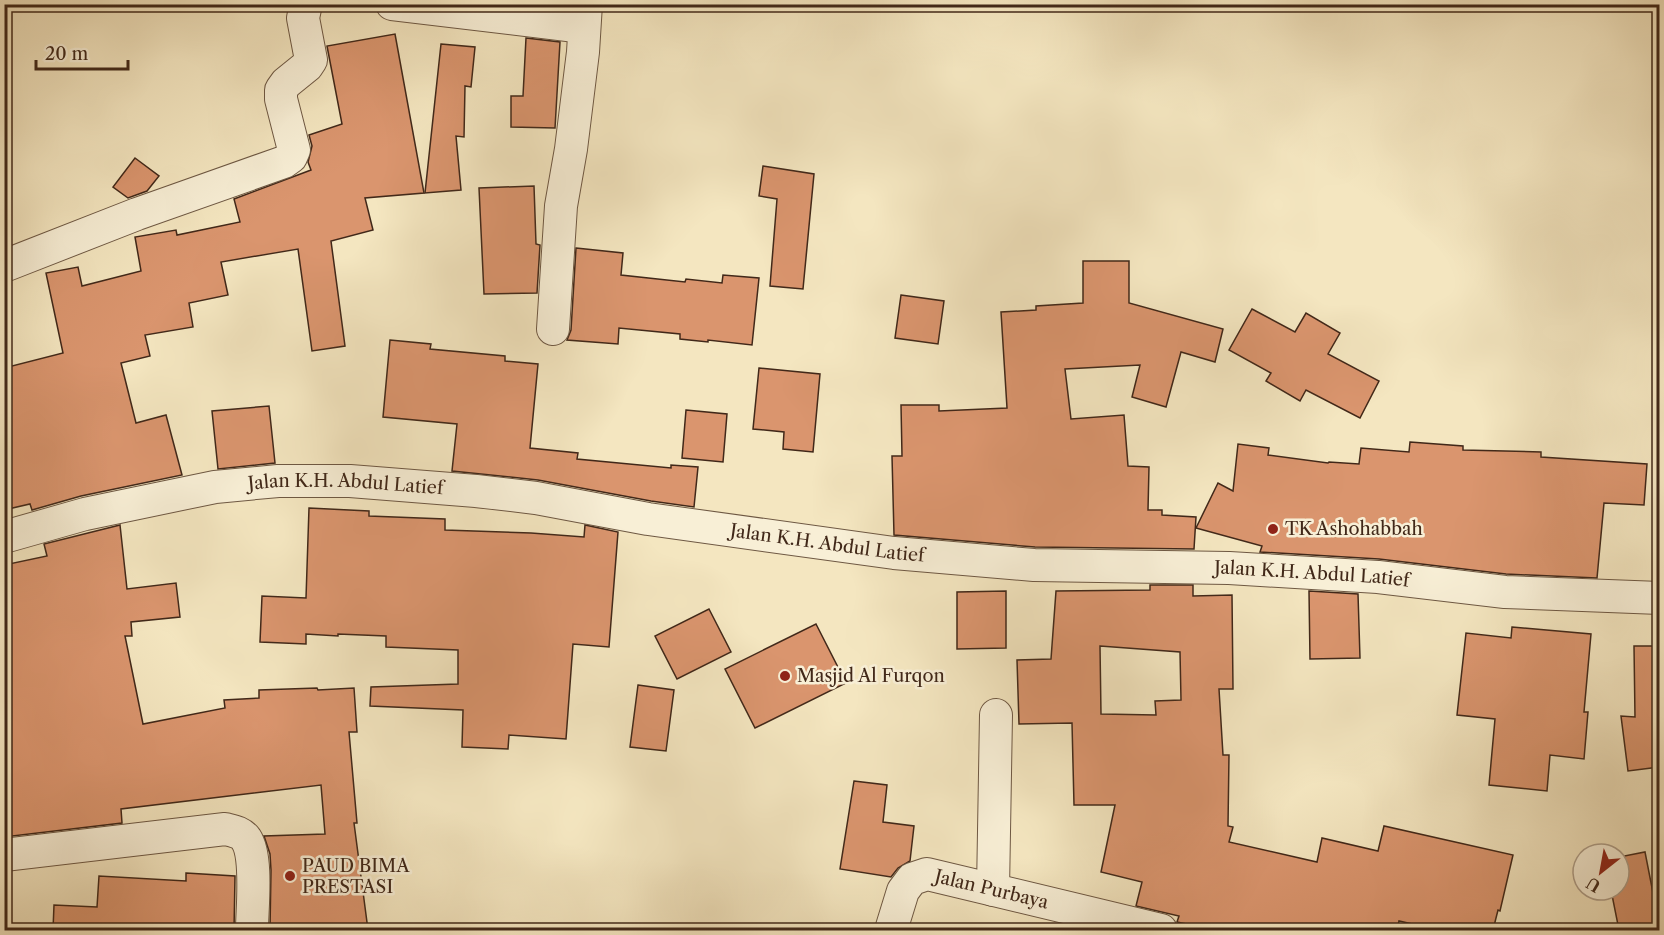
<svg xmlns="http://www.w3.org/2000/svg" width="1664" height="935" font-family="'Libre Caslon Text',serif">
<rect width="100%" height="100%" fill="#f4e6c0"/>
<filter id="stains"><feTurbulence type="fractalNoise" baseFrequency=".00333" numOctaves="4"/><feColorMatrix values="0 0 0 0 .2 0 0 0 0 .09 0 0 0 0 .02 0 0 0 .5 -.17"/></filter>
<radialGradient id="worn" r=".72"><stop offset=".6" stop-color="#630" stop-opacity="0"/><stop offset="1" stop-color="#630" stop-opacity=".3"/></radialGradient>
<g fill="#da956e" stroke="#412819" stroke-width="1.5" fill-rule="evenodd">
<polygon points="395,34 424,193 365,198 373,230 331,241 345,346 312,351 298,249 221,262 228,295 189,303 193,327 145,335 150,356 121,363 136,423 166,415 182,475 81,496 32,510 30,504 4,510 4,368 63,353 46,273 78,267 82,286 141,271 135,237 176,230 177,235 240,222 234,199 311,170 308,162 312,146 309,135 342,124 327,46"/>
<polygon points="526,38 560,42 555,128 511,127 511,96 523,96"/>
<polygon points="441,44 475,47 471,87 465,86 464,137 456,136 461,190 425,193"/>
<polygon points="135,158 159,176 147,191 128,198 113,187"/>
<polygon points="763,166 814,174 803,289 770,286 777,199 759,196"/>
<polygon points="534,186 536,244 540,245 537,293 484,294 479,188"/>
<polygon points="576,248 623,253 621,275 685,282 686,279 722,283 723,275 759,278 752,345 708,340 708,342 680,339 680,334 619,328 618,344 567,340 571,330"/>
<polygon points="1083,261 1129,261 1129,303 1223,329 1215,362 1181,352 1166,407 1132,397 1140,365 1065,369 1071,419 1124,415 1128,466 1149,467 1148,510 1162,510 1162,515 1196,517 1194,549 1035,547 894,535 892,456 902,456 901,405 939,405 939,411 1007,408 1001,312 1036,310 1036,306 1083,303"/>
<polygon points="901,295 944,301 938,344 895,338"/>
<polygon points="1252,309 1295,332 1306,313 1340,333 1328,354 1379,381 1360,418 1306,390 1300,401 1266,381 1271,373 1229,350"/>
<polygon points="390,340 431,344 430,349 505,356 505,361 538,364 530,448 578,453 577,459 671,468 671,465 698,467 694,507 651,501 538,480 452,471 457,424 383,417"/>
<polygon points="759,368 820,374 813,452 783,449 784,432 753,429"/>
<polygon points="269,406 275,463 218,469 212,411"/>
<polygon points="686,410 727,414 723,462 682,458"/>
<polygon points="1410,442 1463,446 1463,450 1541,452 1541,457 1647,464 1644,505 1604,503 1597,578 1506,574 1379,559 1260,552 1262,546 1196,528 1218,483 1233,491 1238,444 1269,448 1268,455 1328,463 1329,462 1359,464 1361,448 1409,452"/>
<polygon points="309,508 369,511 369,516 445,519 445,530 531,533 584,537 585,525 618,532 609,647 573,644 566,739 509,735 508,749 462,747 463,710 370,706 371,687 458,684 458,650 386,647 386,636 338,634 338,636 306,634 306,644 260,642 262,596 306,598"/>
<polygon points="120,525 127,589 176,583 180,617 131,622 132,636 125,636 143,724 225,708 224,700 259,698 259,690 317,688 318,690 354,688 357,732 349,732 357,823 354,823 368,930 270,930 271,870 270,854 264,836 325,834 321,785 121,809 122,823 4,837 4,565 47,556 44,544"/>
<path d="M1150,585H1193V596L1232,595L1233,689H1219L1223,755H1229L1228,826L1233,827L1229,842L1317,862L1322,838L1378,851L1384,826L1513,855L1500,911L1498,910L1493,930H1438L1399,921L1397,930H1215L1177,922L1179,916L1136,906L1142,882L1101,872L1115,805H1074L1072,723L1019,724L1017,660L1051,659L1056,591L1150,590ZM1100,646L1180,652L1181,700L1155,701L1156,715L1101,714Z"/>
<polygon points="1006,591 1006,648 957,649 957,592"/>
<polygon points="1309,591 1358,594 1360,658 1310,659"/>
<polygon points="709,609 731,652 677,679 655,636"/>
<polygon points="816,624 846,683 755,728 725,669"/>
<polygon points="1512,627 1591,634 1584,712 1588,712 1584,759 1550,755 1547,791 1489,785 1495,719 1457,715 1466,633 1511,638"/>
<polygon points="1634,646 1659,646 1659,704 1656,704 1659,734 1659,767 1628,771 1621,716 1635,717"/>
<polygon points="638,685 674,690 666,751 630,747"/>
<polygon points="854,781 887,785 883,822 914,826 910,861 898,868 891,877 840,869"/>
<polygon points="1645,852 1654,898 1659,897 1659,930 1619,930 1611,890 1619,890 1619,857"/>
<polygon points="186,873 235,876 234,930 53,930 54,905 97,907 99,876 186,881"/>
</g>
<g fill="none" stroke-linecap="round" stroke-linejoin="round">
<defs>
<g id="street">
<polyline points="392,4 584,27"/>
<polyline points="4,266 137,214 284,162 291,157 294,150 281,99 281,90 286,83 307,66 311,60 303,18 306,4"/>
<polyline points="553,329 561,206 571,149 583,52 586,4"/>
<path id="s1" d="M4,537L85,514L215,487L278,481H350L476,491L536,498L648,519L894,553L1034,565L1229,568L1378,577L1505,592L1660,598"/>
<path d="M4,855L225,829C233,831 241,832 246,839C258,857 252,909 252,930"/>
<polyline points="993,890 996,715"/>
<path id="s2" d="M891,930L903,891L912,879L927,874L1161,930"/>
</g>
</defs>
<use href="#street" stroke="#6e5843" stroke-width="34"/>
<use href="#street" stroke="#f8efd6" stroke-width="32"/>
</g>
<g fill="#8f2418" stroke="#f8efd6" stroke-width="2">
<circle cx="1273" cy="529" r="6"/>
<circle cx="785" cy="676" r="6"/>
<circle cx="290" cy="876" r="6"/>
</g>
<g text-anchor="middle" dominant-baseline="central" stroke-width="5" stroke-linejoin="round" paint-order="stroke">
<g font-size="18" fill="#412819" stroke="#f8efd6">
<text stroke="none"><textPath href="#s1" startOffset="348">Jalan K.H. Abdul Latief</textPath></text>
<text stroke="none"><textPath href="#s1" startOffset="834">Jalan K.H. Abdul Latief</textPath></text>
<text stroke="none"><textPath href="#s1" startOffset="1320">Jalan K.H. Abdul Latief</textPath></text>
<text stroke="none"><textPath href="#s2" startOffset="138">Jalan Purbaya</textPath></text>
</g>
<g font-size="18" fill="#412819" stroke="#f8efd6" text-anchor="start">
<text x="1285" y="529">TK Ashohabbah</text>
<text x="797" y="676">Masjid Al Furqon</text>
<text x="302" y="866">PAUD BIMA<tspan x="302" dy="21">PRESTASI</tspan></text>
</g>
</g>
<rect width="1664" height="935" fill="none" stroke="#f4e6c0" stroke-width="24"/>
<rect x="6" y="6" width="1652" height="923" fill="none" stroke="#412819" stroke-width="3"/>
<rect x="12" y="12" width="1640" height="911" fill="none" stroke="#412819" stroke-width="1.5"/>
<g transform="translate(1601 872) rotate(211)"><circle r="28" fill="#f8efd6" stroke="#af9f8a" stroke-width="1.5"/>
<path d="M0-4.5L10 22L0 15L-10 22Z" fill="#8f2418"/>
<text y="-9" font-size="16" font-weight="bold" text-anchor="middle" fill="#412819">U</text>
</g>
<path d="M36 60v9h92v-9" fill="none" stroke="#412819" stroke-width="3"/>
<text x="45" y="60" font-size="18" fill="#412819" stroke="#f8efd6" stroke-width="4.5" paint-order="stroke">20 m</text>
<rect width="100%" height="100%" filter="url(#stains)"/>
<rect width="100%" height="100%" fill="url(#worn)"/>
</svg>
